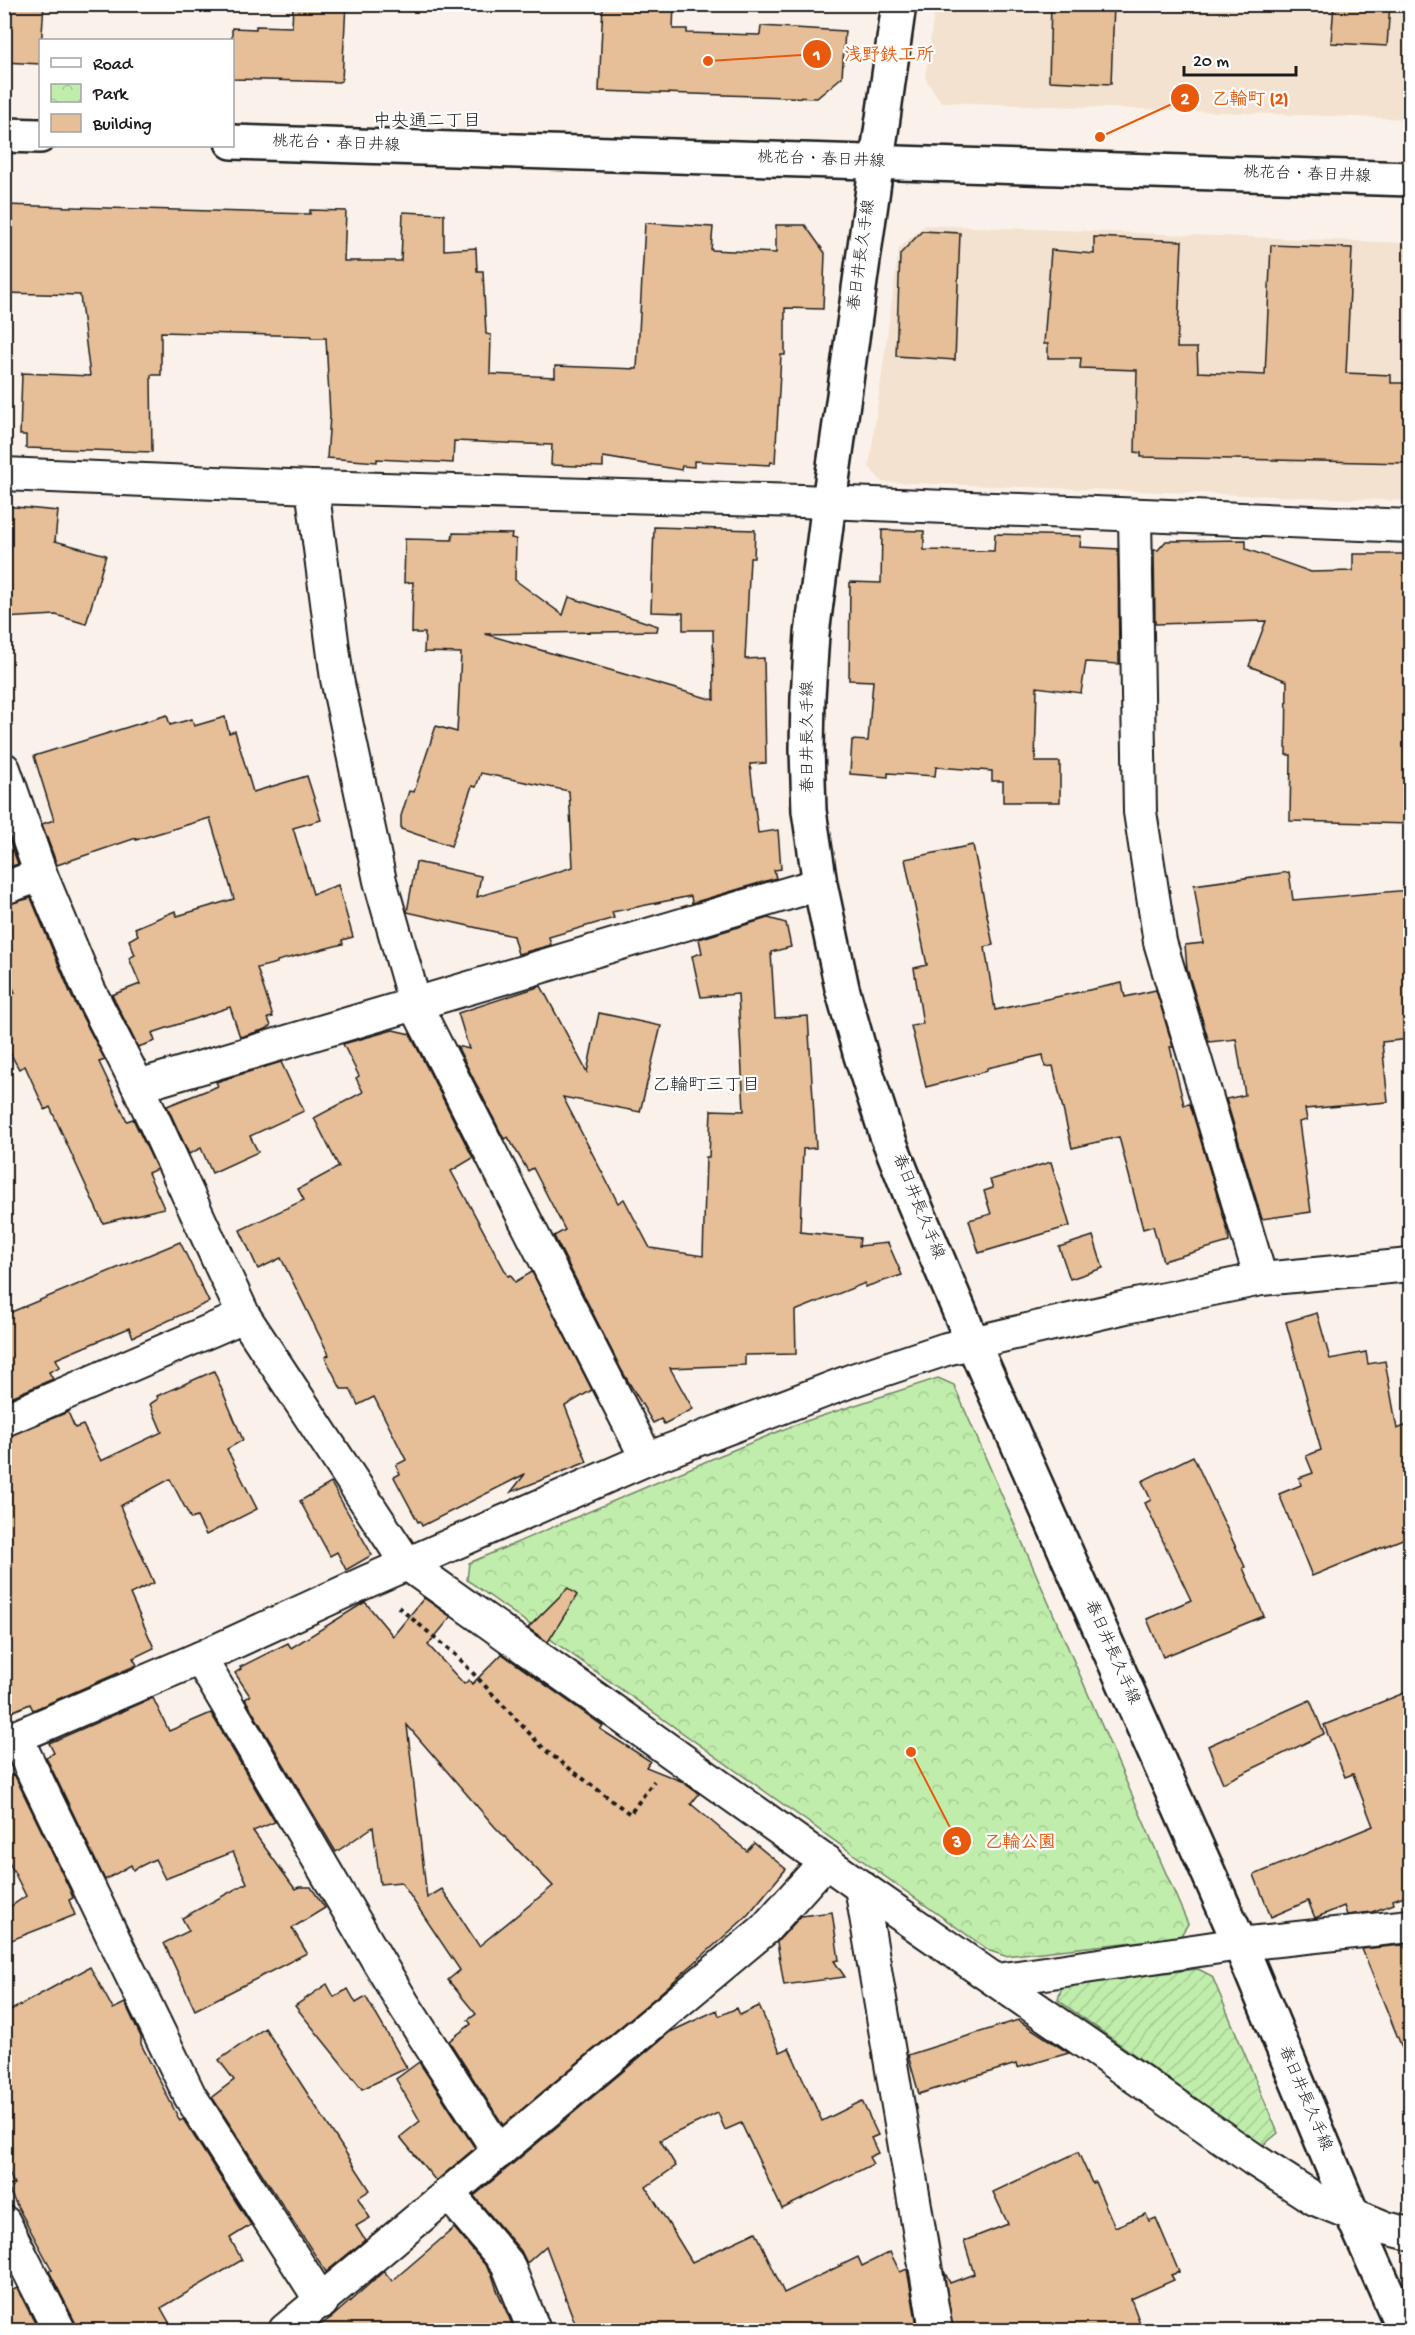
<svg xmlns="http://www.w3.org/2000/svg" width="1415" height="2335" font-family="'Gochi Hand','Klee One',sans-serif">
<defs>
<pattern id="park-crowns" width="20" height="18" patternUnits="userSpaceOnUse" patternTransform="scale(1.5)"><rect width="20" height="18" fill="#c0edab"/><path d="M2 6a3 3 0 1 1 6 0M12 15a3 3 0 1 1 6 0" fill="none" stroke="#a4cb93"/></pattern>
<pattern id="garden-furrows" width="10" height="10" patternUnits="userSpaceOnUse" patternTransform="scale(1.5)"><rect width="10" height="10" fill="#c0edab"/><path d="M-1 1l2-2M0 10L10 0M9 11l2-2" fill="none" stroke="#a4cb93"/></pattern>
</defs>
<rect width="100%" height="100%" fill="#faf2ea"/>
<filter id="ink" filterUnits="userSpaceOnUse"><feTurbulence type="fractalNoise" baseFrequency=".0167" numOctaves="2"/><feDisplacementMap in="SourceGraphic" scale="12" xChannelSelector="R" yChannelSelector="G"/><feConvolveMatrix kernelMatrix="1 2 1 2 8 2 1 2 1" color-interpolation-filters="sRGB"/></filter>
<g filter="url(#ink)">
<g fill="#f4e2d1">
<polygon points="935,5 1410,5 1410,119 941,102 925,78"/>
<polygon points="925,225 1410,243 1410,501 882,482 869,467 899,248"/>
</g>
<polygon fill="url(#park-crowns)" stroke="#6e8464" stroke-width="1.5" points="938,1378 954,1385 1188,1924 1180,1937 1005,1956 990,1951 467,1580 469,1563 721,1455 797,1424"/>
<polygon fill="url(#garden-furrows)" stroke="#6e8464" stroke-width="1.5" points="1198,1969 1212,1976 1278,2133 1262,2146 1058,2000 1062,1985"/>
<g fill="#e6be97" stroke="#1c1c1c" stroke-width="1.5" fill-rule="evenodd">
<polygon points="4,4 44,4 40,64 4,62"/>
<polygon points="293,4 346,4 342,80 339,82 232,79 232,28 256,29 256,26 292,27"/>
<polygon points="603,4 674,4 673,29 687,29 687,33 760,35 761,26 845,31 842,77 817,98 599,91"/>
<polygon points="1051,4 1114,4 1111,84 1049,81"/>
<polygon points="1334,4 1390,4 1387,46 1331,43"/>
<polygon points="4,205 310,214 310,210 346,211 344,261 401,261 403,212 444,214 444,250 476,248 477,271 483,271 486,334 491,335 490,374 555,377 555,366 637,369 645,223 713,227 711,250 776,253 776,225 805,225 825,253 823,309 785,308 785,355 781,355 775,463 771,462 770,465 694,461 694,467 682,466 681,470 603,457 603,467 551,465 552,445 454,441 453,463 377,459 377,462 327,458 330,416 326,338 311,338 311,336 161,332 161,375 151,375 152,452 26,448 26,435 20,435 22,373 90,376 80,295 4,293"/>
<polygon points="922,231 960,233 955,360 896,356 900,254"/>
<polygon points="1094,237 1182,241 1177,348 1197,348 1198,372 1265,375 1271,245 1352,248 1346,373 1391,375 1391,383 1410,383 1410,456 1406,456 1406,463 1141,457 1141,453 1135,452 1137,370 1080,368 1081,358 1048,358 1048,344 1044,344 1051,250 1094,254"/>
<polygon points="4,506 58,511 55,541 106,555 86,624 56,615 4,618"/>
<polygon points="654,527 755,530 754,558 750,558 745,659 764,658 766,763 750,764 758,833 778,830 781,869 774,870 776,878 692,903 691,896 612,912 614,918 549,937 551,945 518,954 513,936 407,912 416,862 481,876 477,897 573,867 569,791 481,773 476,787 472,786 451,846 401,829 401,816 409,791 414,792 436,726 457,732 461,653 424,652 425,633 412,633 413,582 404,583 405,539 452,540 453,533 512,534 511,538 516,539 515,580 563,615 569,597 658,626 657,631 485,634 714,700 713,630 683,630 683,613 651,612"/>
<polygon points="882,530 924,531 924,550 994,551 995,534 1081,536 1080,547 1118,549 1119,664 1086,662 1081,693 1037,687 1035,762 1060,762 1060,802 1003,802 1003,781 992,781 992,771 936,767 935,776 888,773 888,777 850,774 852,740 868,741 873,681 849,680 850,582 881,583"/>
<polygon points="1246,540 1246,549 1311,572 1353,571 1353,554 1410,554 1410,707 1408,768 1410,768 1410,824 1290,821 1291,755 1286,755 1287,681 1249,666 1266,621 1155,624 1154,550 1158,550 1166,541"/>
<polygon points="167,715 170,725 192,719 194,726 225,717 229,733 235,731 253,792 307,776 321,820 293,828 313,894 338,885 353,937 342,940 343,944 277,961 277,963 257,968 273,1017 268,1018 271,1026 266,1029 240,1037 230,1007 152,1033 155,1041 138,1047 112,995 140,984 129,958 135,955 129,940 138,935 135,928 175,911 177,916 234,899 210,818 136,840 136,838 57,865 42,824 54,820 34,756"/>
<polygon points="6,831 18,864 4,869 4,832"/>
<polygon points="973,845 993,945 985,947 995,1010 1122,983 1125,997 1156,990 1173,1047 1170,1047 1184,1105 1190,1104 1228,1232 1229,1242 1163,1261 1153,1226 1143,1229 1119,1137 1072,1148 1053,1066 1045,1067 1043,1055 987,1068 987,1071 926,1087 911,1026 923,1024 914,968 927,965 905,859"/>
<polygon points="1289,872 1293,900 1410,890 1410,1039 1382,1042 1388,1102 1305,1109 1307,1120 1299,1122 1311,1212 1262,1219 1226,1099 1245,1095 1236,1039 1209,1042 1187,969 1185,945 1203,943 1194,885"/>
<polygon points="31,898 72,997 105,1060 99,1062 127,1121 133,1119 157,1169 148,1173 164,1208 103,1223 50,1107 45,1110 25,1066 19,1069 4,1042 4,998 15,993 4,964 4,905"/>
<polygon points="768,918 786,923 791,947 771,952 775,1018 808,1016 816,1148 803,1149 800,1232 860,1238 859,1246 888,1243 902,1275 865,1287 865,1283 795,1311 796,1354 745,1355 745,1365 670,1368 693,1409 664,1424 661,1419 653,1423 622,1371 554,1236 565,1230 533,1168 528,1171 508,1137 504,1139 457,1046 469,1049 458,1013 541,986 587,1072 599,1013 661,1026 640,1112 563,1097 618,1203 624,1199 650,1248 703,1256 706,1157 709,1157 711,1110 744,1111 738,994 701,997 692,956 702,953 699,939"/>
<polygon points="393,1030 410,1034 473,1158 451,1171 508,1276 511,1275 515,1282 532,1272 592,1390 565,1406 587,1462 511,1492 525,1474 422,1526 420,1521 418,1522 394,1477 400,1474 396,1465 406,1460 374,1397 358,1405 350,1389 341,1389 325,1357 329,1355 281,1258 258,1269 240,1230 304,1200 298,1189 339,1167 314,1118 363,1092 356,1078 359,1076 343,1044"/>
<polygon points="281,1062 304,1111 250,1136 258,1152 212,1173 201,1148 189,1154 167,1106 218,1086 216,1082"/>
<polygon points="1051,1162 1070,1226 979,1253 969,1220 991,1214 984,1191 993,1188 990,1180"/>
<polygon points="1093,1236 1103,1268 1070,1279 1059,1247"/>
<polygon points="180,1242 209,1302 133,1337 129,1328 56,1359 60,1367 49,1372 53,1379 4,1400 4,1315"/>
<polygon points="1317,1313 1330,1359 1366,1352 1368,1364 1385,1361 1397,1429 1410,1424 1410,1536 1312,1576 1279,1494 1301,1485 1299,1478 1313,1473 1306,1456 1321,1450 1286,1322"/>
<polygon points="214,1371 243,1440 227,1449 257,1509 206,1535 197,1517 191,1519 170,1479 120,1506 154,1583 130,1594 154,1648 133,1658 137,1665 33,1710 30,1704 4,1715 4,1438 68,1412 75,1428 83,1425 101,1461 162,1432 150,1404 158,1399 157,1396"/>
<polygon points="1193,1456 1245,1567 1243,1568 1264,1616 1163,1657 1147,1619 1191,1600 1145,1503 1151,1500 1142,1481"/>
<polygon points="331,1483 372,1555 346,1570 337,1552 330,1556 300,1501"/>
<polygon points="568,1588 577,1595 548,1642 528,1628"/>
<path d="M424,1598L451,1617L428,1645L464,1684L469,1680L472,1684L502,1654L603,1726L600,1729L650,1761L646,1767L681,1781L699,1794L691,1804L747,1851L754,1843L786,1869L746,1917L656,1997L503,2125L449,2041L471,2024L468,2020L476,2014L448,1980L460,1970L401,1882L380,1884L373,1827L336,1852L245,1699L250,1696L235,1673L241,1669L240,1667L288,1643L291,1648L365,1602L393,1636ZM407,1725L495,1827L553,1886L479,1946L442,1889L427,1898Z"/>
<polygon points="1404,1693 1410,1710 1410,1894 1393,1900 1394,1904 1372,1912 1347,1915 1344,1906 1315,1918 1308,1901 1271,1917 1254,1875 1373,1826 1353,1774 1345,1777 1324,1725"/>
<polygon points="153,1698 169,1731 211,1713 275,1822 253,1831 295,1889 299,1887 311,1887 325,1908 292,1928 307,1953 195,2010 164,1943 189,1931 182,1918 247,1883 233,1852 165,1879 155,1859 133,1870 131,1865 105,1880 46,1757 54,1753 49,1743"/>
<polygon points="1310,1700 1324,1734 1223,1783 1208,1746"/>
<polygon points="14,1774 70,1890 73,1898 69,1900 75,1915 4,1943 4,1911 26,1896 4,1852 4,1779"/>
<polygon points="832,1912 839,1960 834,1961 845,1977 784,1985 777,1942 801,1916"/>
<polygon points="1402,1945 1410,1951 1409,2065 1362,1949"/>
<polygon points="90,1967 113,2009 125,2003 141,2037 141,2044 180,2121 183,2119 251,2225 230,2238 242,2260 161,2308 174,2331 77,2331 75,2322 49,2271 52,2270 7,2187 14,2184 4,2161 4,2014"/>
<polygon points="327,1984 334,1997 348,1989 356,2003 366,1997 407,2068 362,2089 295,2006"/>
<polygon points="759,2006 780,2052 789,2048 822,2121 862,2101 878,2135 871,2138 878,2153 869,2157 873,2164 782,2209 741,2123 725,2130 718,2113 660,2140 676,2166 646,2187 692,2262 756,2232 784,2293 858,2257 862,2266 890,2252 900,2272 907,2269 918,2331 578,2331 546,2246 527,2263 521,2251 474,2196 670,2032 717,2010 719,2016 737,2008 740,2015"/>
<polygon points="1018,2020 1069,2053 1017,2068 1016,2064 919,2094 908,2055"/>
<polygon points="265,2028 370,2190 358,2198 370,2218 356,2226 365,2240 326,2272 212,2097 234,2080 219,2060"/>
<polygon points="419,2062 475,2148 436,2181 400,2137 420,2121 396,2079"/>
<polygon points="1078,2152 1092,2183 1095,2182 1115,2227 1146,2214 1149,2221 1156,2218 1179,2272 1171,2275 1174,2280 1131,2299 1143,2331 953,2331 944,2271 950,2283 974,2274 964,2241 1008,2224 993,2192"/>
<polygon points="454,2228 491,2272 497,2290 515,2331 312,2331 332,2317 384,2271 392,2281"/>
<polygon points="17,2288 39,2331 4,2331 4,2295"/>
</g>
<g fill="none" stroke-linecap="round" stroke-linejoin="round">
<defs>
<g id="minor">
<polyline points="4,474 312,487 801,501 1410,526"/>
<polyline points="312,487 337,679 380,881 415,1004 647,1459"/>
<polyline points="1135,516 1140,812 1160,942 1261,1279"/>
<polyline points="4,769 41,875 89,990 138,1086 244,1316 407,1564 861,1887 1253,2159 1315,2199 1386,2228 1410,2234"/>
<polyline points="4,888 41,875"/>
<polyline points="138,1086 820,884"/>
<polyline points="4,1420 244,1316"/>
<polyline points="200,1658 404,2005 499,2152"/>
<polyline points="16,1737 190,2096 322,2302"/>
<polyline points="4,1742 200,1658 368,1581 647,1459 853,1380 946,1349 1126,1307 1261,1279 1410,1265"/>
<polyline points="861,1887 936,2330"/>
<polyline points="998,1980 1240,1944 1410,1926"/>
<polyline points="449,2194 507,2263 534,2330"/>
<polyline points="4,2222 59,2330"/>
<polyline points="285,2330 764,1930 826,1861"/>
</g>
<g id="tertiary">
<polyline points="4,135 40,136"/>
<polyline points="232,142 1410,179"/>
</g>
<polyline id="primary" points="899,4 829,502 812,634 808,697 807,749 809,811 820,884 842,988 861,1056 886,1133 913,1201 973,1343 1240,1944 1352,2214 1404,2330"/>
</defs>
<use href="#minor" stroke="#1c1c1c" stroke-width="36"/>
<use href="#tertiary" stroke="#1c1c1c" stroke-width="38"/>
<use href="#primary" stroke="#1c1c1c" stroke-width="38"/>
<polyline stroke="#1c1c1c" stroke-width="4" stroke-dasharray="4.5 4.5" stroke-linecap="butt" points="398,1607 456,1655 545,1750 630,1814 654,1781"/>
<use href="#minor" stroke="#fff" stroke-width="32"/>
<use href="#tertiary" stroke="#fff" stroke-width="33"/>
<use href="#primary" stroke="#fff" stroke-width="33"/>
</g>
</g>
<g text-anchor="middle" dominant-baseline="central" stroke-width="4.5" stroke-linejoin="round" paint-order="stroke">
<g font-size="16" fill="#1c1c1c" stroke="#fff">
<text transform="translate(336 145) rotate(2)">桃花台・春日井線</text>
<text transform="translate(821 161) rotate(2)">桃花台・春日井線</text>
<text transform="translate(1307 176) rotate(2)">桃花台・春日井線</text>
<text transform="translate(863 255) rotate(-82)">春日井長久手線</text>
<text transform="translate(809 737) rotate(-90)">春日井長久手線</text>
<text transform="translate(917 1207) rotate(68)">春日井長久手線</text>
<text transform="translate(1111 1653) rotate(66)">春日井長久手線</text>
<text transform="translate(1304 2099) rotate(67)">春日井長久手線</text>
</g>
<g font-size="18" fill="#1c1c1c" stroke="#fff">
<text x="427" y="122">中央通二丁目</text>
<text x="706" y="1086">乙輪町三丁目</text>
</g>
</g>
<path fill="none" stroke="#e8590c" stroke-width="2" d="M708 61L817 54M1100 137L1185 98M911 1752L957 1841"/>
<g fill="#e8590c" stroke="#fff" stroke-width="2">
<circle cx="708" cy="61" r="6"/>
<circle cx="1100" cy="137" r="6"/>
<circle cx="911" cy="1752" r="6"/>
<circle cx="817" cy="54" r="15"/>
<circle cx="1185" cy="98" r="15"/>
<circle cx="957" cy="1841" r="15"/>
</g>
<g font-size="18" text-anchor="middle" font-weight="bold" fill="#fff">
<text x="817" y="60">1</text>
<text x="1185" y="104">2</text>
<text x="957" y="1847">3</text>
</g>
<g font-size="18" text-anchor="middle" font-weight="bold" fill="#e8590c" stroke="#fff" stroke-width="4.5" stroke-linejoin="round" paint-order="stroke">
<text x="889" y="60">浅野鉄工所</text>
<text x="1250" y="104">乙輪町 (2)</text>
<text x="1020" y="1847">乙輪公園</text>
</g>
<rect width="1415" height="2335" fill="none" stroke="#fff" stroke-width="24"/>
<rect x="12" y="12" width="1391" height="2311" fill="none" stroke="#1c1c1c" stroke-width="2" filter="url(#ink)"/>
<rect x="39" y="39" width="195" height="108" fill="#ffffff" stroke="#a4a4a4" stroke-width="1.5"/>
<rect x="51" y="58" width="30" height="9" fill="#ffffff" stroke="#a4a4a4" stroke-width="1.5"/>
<text x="93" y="69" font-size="18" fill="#1c1c1c">Road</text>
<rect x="51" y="84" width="30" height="18" fill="url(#park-crowns)" stroke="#a4a4a4" stroke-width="1.5"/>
<text x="93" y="99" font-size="18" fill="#1c1c1c">Park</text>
<rect x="51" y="114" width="30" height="18" fill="#e6be97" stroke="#a4a4a4" stroke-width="1.5"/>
<text x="93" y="129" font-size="18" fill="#1c1c1c">Building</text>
<path d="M1184 66v9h112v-9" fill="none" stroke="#1c1c1c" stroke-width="3"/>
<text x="1193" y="66" font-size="18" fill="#1c1c1c" stroke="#ffffff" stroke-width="4.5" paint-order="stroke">20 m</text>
</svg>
